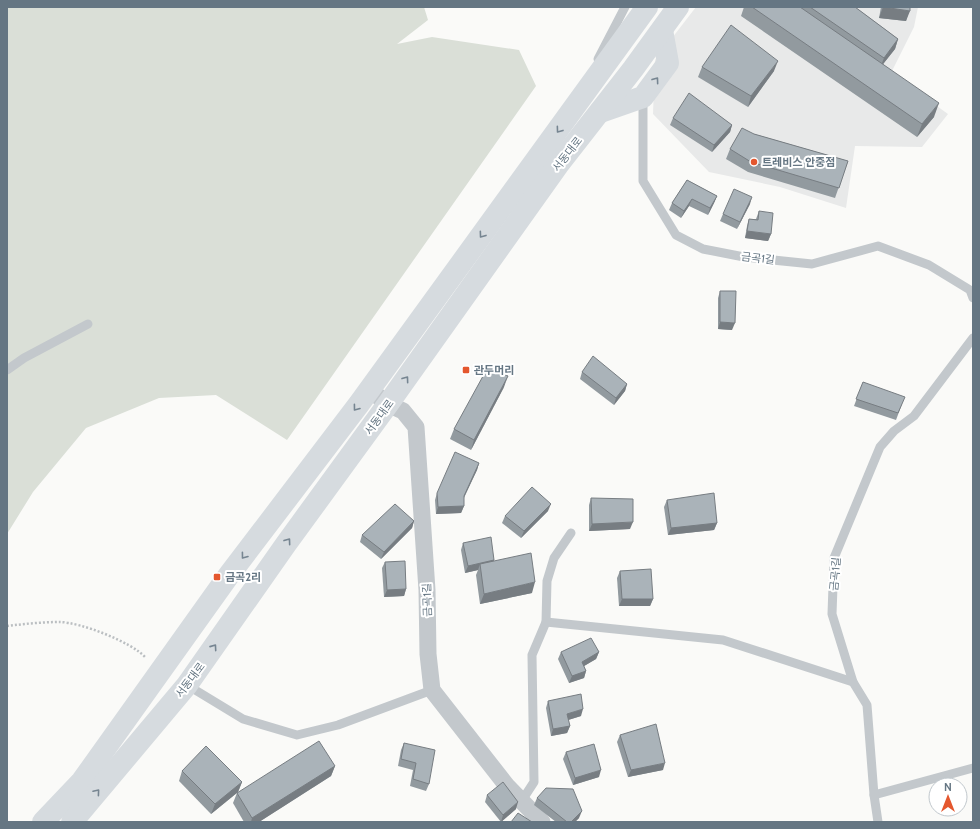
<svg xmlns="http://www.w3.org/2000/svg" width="980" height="829" font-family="Cabin,'Noto Sans KR',sans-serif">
<rect width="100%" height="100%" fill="#fafaf8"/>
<polygon fill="#e8e9e9" points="696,7 918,7 914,27 891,73 948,114 922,147 855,146 846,208 780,187 709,172 653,114 655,60"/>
<polygon fill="#dadfd7" points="7,7 424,7 428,20 397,44 432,37 519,50 536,86 287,440 216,395 159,398 86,428 33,492 7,534"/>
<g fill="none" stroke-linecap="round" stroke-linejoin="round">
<path stroke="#bbbfc2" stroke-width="2.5" stroke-dasharray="2 2" stroke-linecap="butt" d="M7,626C24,624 42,622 59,622C80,622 132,642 146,658"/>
<g stroke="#c3c8cc" stroke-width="9">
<polyline points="598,59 625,7"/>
<polyline points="643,97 643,181 676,235 703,249 744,257 812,264 878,246 929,265 970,290 973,298"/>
<polyline points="7,370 24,358 88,324"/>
<polyline points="546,622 723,640 853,682"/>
<polyline points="187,685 243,719 297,735 338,725 432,690"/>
<polyline points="874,795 973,768"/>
<polyline points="521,802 534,782 532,655 546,622 547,581 554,558 571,533"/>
<polyline points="878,822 874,795 867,705 853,682 832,614 834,558 880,447 894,431 914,416 973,338"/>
</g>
<polyline stroke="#c3c8cc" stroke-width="17" points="370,390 388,404 403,411 416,427 427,590 428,654 432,690 507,786 542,822"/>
<g stroke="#d6dbdf" stroke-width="22">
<polyline points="600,112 643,97 668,63 662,30"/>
<polyline points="43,822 82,781 229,575 359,404 647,7"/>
<polyline points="72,822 187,685 286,544 388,404 558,165 633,69 678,7"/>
</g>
</g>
<g fill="#929a9f">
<polygon points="744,7 855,7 898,39 895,49 883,64 934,117 917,137 741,16"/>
<polygon points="881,7 910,7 906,21 879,18"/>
<polygon points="702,67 774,71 748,107 698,77"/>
<polygon points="673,118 732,125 730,132 712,152 670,125"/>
<polygon points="754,134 848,161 835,198 748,172 726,159 730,149"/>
<polygon points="687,180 717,196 714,203 708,215 689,206 681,218 669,210 672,203"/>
<polygon points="750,204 737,229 720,221 723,214"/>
<polygon points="759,211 771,234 768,241 745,238 747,226 749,219 756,219"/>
<polygon points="720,291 732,330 718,329 718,298"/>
<polygon points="582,372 627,384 625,391 614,405 580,379"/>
<polygon points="863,382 902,404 896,420 854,406"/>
<polygon points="504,387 471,450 450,439 454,429"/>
<polygon points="479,463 477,470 464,498 464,506 461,513 436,514 435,500 437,493"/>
<polygon points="591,498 630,529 589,531 589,505"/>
<polygon points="667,500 717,523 714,530 668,535 664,507"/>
<polygon points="548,511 521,538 502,523 505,516"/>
<polygon points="414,521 412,528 381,559 360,542 362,535"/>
<polygon points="463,543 494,560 494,561 532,593 480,604 476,575 478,570 465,573 461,550"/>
<polygon points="385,562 406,589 404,596 384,597 382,568"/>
<polygon points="620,571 653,599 650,606 619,606 617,578"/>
<polygon points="561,652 599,652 596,659 584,666 586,671 584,678 569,683 558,659"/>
<polygon points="548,701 581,716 568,720 570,726 567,733 551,736 546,708"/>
<polygon points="620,735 663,770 628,777 617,742"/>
<polygon points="404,743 429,784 426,791 410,786 413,770 398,766 401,750"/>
<polygon points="566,752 599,777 573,785 563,759"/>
<polygon points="335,766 331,776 259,822 244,822 233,803 237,793"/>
<polygon points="182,771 242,782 238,792 211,814 179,781"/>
<polygon points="487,795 516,809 501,822 485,802"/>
<polygon points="537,798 579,818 575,822 556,822 534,805"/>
</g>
<g fill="#777d82">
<polygon points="883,7 910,11 906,21 879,18"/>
<polygon points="898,39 895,49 880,68 884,58"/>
<polygon points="778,61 774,71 748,107 751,96"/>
<polygon points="939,103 934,117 917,137 922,124"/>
<polygon points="732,125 730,132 712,152 714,145"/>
<polygon points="717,196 714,203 708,215 710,208"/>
<polygon points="752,197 750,204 737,229 740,222"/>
<polygon points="692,199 689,206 681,218 684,211"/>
<polygon points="747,231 771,234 768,241 745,238"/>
<polygon points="720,322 735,323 732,330 718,329"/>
<polygon points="508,376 504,387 471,450 474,440"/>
<polygon points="627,384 625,391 614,405 616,398"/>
<polygon points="479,463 477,470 461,503 464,496"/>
<polygon points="551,504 548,511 521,538 524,531"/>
<polygon points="464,506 461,513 436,514 438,507"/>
<polygon points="414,521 412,528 381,559 384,552"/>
<polygon points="633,522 630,529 589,531 592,524"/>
<polygon points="717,523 714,530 668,535 671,528"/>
<polygon points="494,560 492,567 480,564 478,570 465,573 468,566"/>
<polygon points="535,582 532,593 480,604 484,594"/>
<polygon points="406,589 404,596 384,597 387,590"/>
<polygon points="622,599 653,599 650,606 619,606"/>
<polygon points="599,652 596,659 579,669 582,662"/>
<polygon points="586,671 584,678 569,683 572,676"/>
<polygon points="583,709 581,716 565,721 567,714"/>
<polygon points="570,726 567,733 551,736 553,729"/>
<polygon points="665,763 663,770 628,777 631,770"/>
<polygon points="335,766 331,776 259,822 251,822 252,818"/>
<polygon points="601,770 599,777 573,785 575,778"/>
<polygon points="242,782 238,792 211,814 215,804"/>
<polygon points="518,802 516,809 501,822 503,815"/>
<polygon points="582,811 579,818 575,822 571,822"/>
</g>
<g fill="#aab3b9" stroke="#777d82">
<polygon points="752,7 800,7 939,103 922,124"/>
<polygon points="810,7 855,7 898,39 884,58"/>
<polygon points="883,7 910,7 910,11"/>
<polygon points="731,25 778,61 751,96 702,67"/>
<polygon points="689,93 732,125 714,145 673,118"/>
<polygon points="742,128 754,134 848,161 839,188 751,162 730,149"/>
<polygon points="687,180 717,196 710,208 692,199 684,211 672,203"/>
<polygon points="734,189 752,197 740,222 723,214"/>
<polygon points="759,211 773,213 771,234 747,231 749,219 758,220"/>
<polygon points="720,291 736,291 735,323 720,322"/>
<polygon points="593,356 627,384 616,398 582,372"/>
<polygon points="488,367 508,376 474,440 454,429"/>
<polygon points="863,382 905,397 898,413 856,399"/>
<polygon points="455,452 479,463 464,496 464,506 438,507 437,493"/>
<polygon points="532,487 551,504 524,531 505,516"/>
<polygon points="714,493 717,523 671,528 667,500"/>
<polygon points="591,498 633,499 633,522 592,524"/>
<polygon points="395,504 414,521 384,552 362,535"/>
<polygon points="491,537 494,560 468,566 463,543"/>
<polygon points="531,553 535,582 484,594 480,564"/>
<polygon points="405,561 406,589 387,590 385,562"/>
<polygon points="651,569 653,599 622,599 620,571"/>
<polygon points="591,638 599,652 582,662 586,671 572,676 561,652"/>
<polygon points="581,694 583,709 567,714 570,726 553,729 548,701"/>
<polygon points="656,724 665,763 631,770 620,735"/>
<polygon points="319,741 335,766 252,818 237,793"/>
<polygon points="404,743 435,750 429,784 413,779 416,763 401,759"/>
<polygon points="594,744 601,770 575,778 566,752"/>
<polygon points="206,746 242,782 215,804 182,771"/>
<polygon points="503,782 518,802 503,815 487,795"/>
<polygon points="546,788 573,789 582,811 571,822 567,822 537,798"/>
<polygon points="518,813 532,822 511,822"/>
</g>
<defs><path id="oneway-chevron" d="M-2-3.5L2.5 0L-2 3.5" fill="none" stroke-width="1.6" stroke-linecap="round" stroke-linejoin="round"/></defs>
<g stroke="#768591">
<use href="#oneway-chevron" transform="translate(656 80) rotate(-54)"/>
<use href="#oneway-chevron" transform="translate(559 130) rotate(126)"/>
<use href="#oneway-chevron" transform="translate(482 235) rotate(126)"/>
<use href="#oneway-chevron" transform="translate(406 379) rotate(-54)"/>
<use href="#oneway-chevron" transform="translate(356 408) rotate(127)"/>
<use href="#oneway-chevron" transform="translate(288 541) rotate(-54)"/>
<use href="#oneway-chevron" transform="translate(244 556) rotate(127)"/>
<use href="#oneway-chevron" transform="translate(214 647) rotate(-55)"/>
<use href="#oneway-chevron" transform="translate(97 792) rotate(-50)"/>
</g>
<g fill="#e4572e" stroke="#fff" stroke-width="1.5">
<circle cx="754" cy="162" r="4"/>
<rect x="462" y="366" width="8" height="8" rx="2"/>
<rect x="213" y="573" width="8" height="8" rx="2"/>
</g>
<g text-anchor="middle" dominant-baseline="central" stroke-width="4" stroke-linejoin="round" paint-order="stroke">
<g font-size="11" fill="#657683" stroke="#fff">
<text transform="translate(567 154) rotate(-52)">서동대로</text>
<text transform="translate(758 258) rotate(7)">금곡1길</text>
<text transform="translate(379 417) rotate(-54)">서동대로</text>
<text transform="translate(835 574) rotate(-85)">금곡1길</text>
<text transform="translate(427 600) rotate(-92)">금곡1길</text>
<text transform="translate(190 680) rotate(-53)">서동대로</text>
</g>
<g font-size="11" font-weight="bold" fill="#657683" stroke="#fff" text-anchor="start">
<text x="762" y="162">트레비스 안중점</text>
<text x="474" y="370">관두머리</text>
<text x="225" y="577">금곡2리</text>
</g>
</g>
<rect width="980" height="829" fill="none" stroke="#657683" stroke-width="16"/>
<g transform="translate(948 797)"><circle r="19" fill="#ffffff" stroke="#c1c8cd"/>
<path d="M0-3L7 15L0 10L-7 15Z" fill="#e4572e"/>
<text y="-6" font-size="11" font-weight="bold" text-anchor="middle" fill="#657683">N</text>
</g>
</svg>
